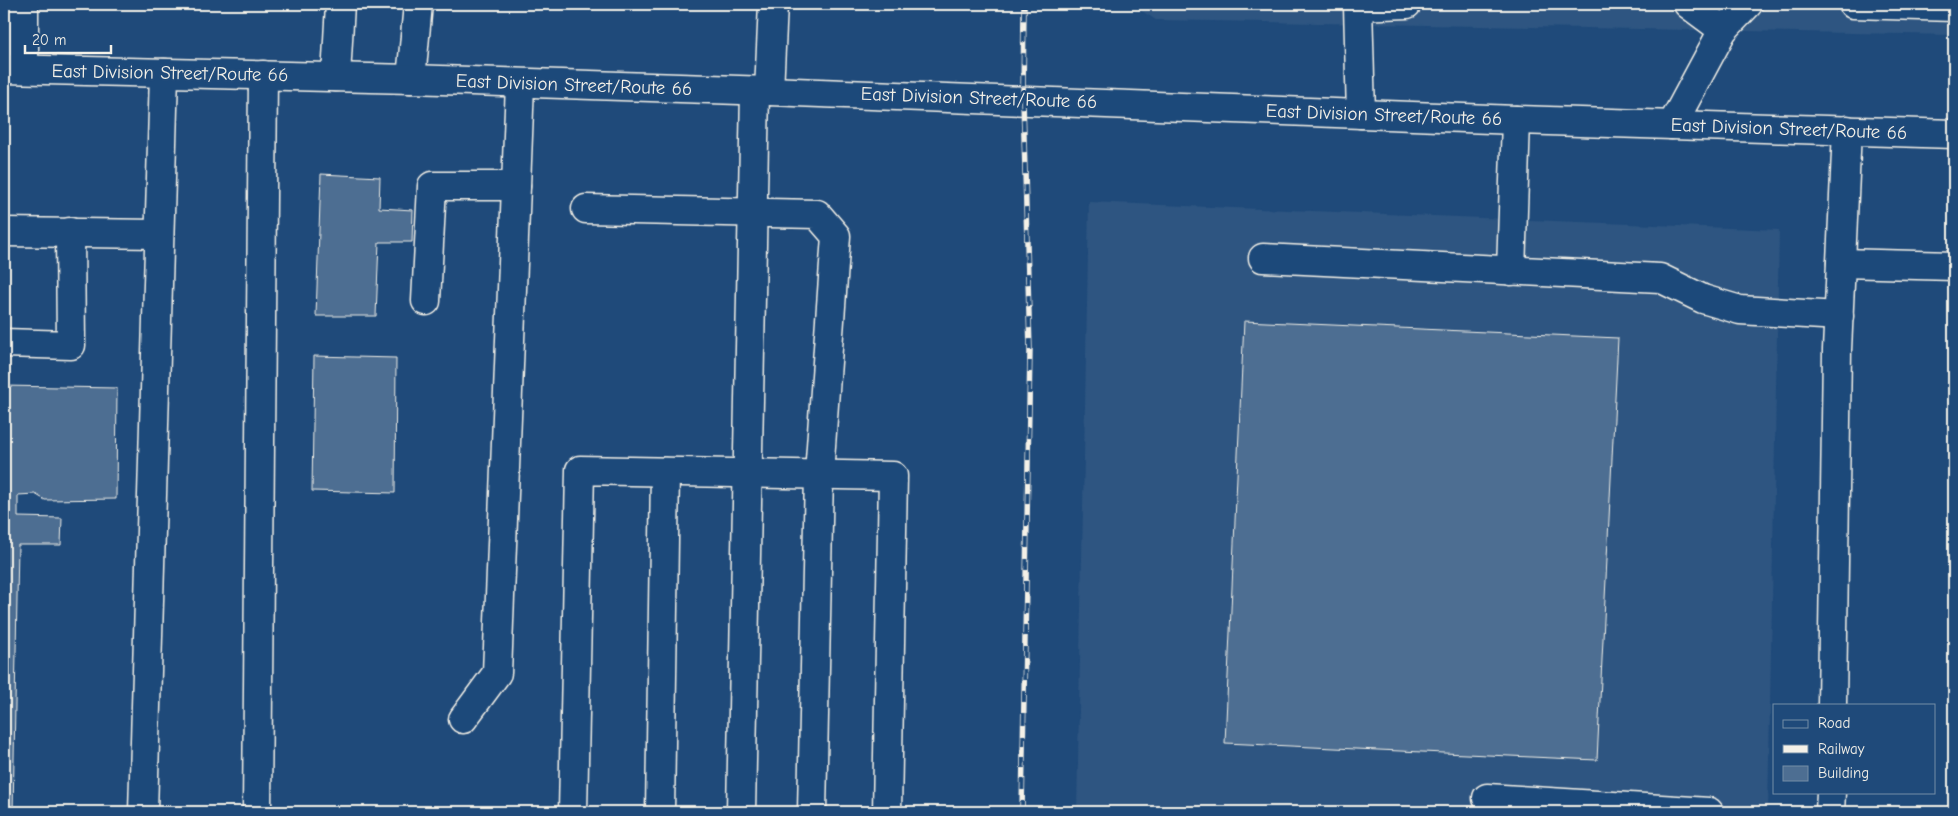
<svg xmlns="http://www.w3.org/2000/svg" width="1958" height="816" font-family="'Comic Neue',sans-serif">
<rect width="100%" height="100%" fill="#1f4a7a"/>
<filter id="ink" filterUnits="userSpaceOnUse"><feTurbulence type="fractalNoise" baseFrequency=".02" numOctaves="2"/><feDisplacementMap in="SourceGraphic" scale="10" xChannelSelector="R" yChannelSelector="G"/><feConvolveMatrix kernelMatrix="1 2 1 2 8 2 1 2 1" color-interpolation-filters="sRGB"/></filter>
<g filter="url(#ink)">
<g fill="#2d5581">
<polygon points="1131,4 1954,4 1954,35 1156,20"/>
<polygon points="1089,202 1779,230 1768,812 1077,812"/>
</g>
<g fill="#4d6e92" stroke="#f4f1e8">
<polygon points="321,174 380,177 379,208 413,210 412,242 379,242 376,316 316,316"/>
<polygon points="1244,321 1618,338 1597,760 1225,743"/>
<polygon points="314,356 396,358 395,493 312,491"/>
<polygon points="4,386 117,388 116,499 45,500 35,494 18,495 18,517 62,518 61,545 18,545 13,812 4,812"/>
</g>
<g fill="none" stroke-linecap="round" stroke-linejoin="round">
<defs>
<g id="minor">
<polyline points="24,4 24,69"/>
<polyline points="1688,4 1723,30"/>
<polyline points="1853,4 1954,7"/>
<polyline points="336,77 340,4"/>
<polyline points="411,79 418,4"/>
<polyline points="769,91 773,4"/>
<polyline points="1361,114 1358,6 1407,4"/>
<polyline points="1672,125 1723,30 1748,4"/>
<polyline points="586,209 817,214 836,236 819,474 812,812"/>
<polyline points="4,232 159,234"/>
<polyline points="1263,258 1660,278 1703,299 1740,310 1839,316"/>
<polyline points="1841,263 1954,266"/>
<polyline points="1511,271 1516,120"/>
<polyline points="426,301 432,186 516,186"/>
<polyline points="4,343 71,345 70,232"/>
<polyline points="1832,705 1837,350 1847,130"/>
<polyline points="463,719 497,673 520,84"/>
<polyline points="1487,798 1709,812"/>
<polyline points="143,812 164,73"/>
<polyline points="257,812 263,75"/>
<polyline points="573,812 580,470 893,476 887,812"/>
<polyline points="660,812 665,472"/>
<polyline points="741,812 755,91"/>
<polyline points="1830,812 1831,792"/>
</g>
<polyline id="major" points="4,69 411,79 769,91 1516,120 1954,134"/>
</defs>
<use href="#minor" stroke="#f4f1e8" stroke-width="31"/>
<use href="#major" stroke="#f4f1e8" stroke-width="31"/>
<use href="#minor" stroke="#1f4a7a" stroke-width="28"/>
<use href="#major" stroke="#1f4a7a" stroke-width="28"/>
<defs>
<polyline id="rail" points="1022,812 1030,350 1023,100 1024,4"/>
</defs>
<use href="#rail" stroke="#f4f1e8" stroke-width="5.5"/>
<use href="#rail" stroke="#1f4a7a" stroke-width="4" stroke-dasharray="11" stroke-linecap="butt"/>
</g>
</g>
<g text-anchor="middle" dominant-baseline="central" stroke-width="5" stroke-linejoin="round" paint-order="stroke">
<g font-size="19" fill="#f4f1e8" stroke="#1f4a7a">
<text transform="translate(170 73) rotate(1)">East Division Street/Route 66</text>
<text transform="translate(574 85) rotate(2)">East Division Street/Route 66</text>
<text transform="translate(979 98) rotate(2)">East Division Street/Route 66</text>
<text transform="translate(1384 115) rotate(2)">East Division Street/Route 66</text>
<text transform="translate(1789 129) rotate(2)">East Division Street/Route 66</text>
</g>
</g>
<rect width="1958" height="816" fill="none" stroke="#1f4a7a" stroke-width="20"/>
<rect x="10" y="10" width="1938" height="796" fill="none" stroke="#f4f1e8" stroke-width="2" filter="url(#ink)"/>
<rect x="1773" y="704" width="162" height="90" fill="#1f4a7a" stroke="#748da6"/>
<rect x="1783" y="720" width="25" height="8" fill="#1f4a7a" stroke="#748da6"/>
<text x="1818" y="728" font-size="15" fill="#f4f1e8">Road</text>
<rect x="1783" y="745" width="25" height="8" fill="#f4f1e8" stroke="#748da6"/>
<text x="1818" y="754" font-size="15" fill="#f4f1e8">Railway</text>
<rect x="1783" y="766" width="25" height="15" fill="#4d6e92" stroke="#748da6"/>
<text x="1818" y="778" font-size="15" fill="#f4f1e8">Building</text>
<path d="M25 45v8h86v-8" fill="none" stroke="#f4f1e8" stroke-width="2.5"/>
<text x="32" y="45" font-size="15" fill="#f4f1e8" stroke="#1f4a7a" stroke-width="4" paint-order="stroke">20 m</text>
</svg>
